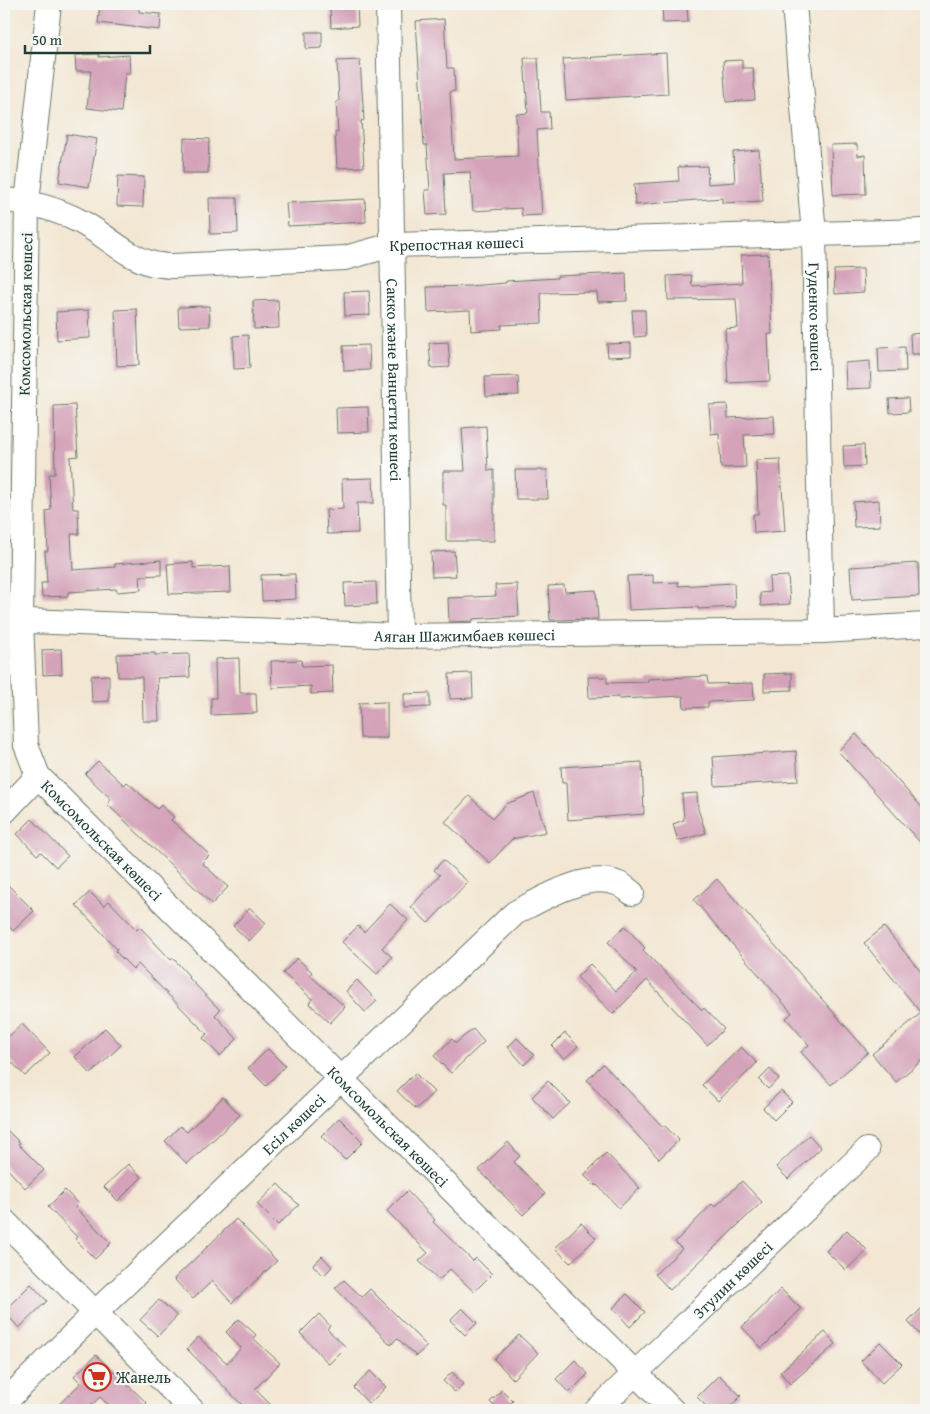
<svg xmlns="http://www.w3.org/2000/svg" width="930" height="1414" font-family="'Gentium Book Plus',serif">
<rect width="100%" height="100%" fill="#f6f6f2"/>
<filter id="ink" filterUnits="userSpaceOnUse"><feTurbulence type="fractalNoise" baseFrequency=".02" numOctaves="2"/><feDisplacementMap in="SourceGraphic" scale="10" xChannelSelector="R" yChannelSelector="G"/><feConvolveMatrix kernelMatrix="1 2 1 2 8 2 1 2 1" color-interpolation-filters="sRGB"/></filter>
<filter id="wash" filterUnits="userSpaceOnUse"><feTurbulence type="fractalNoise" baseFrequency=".0096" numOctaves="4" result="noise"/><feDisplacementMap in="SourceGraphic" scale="20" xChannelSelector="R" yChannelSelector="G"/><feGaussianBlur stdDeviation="1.12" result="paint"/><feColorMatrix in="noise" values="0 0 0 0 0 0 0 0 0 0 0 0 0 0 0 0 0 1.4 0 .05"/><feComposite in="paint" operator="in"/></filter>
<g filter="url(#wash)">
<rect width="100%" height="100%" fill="#f3e7d3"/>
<g id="blocks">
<g fill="#d4a3b9">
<polygon points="100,4 139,4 139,12 161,14 160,30 98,23"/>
<polygon points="662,4 687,4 688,22 663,23"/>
<polygon points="357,5 358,26 331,28 330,6"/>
<polygon points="444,19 447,68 454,68 455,91 450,92 454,159 518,156 516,114 528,113 524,58 538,58 541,112 549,112 550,129 537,130 542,215 522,216 521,208 473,211 470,172 444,173 446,214 427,215 425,190 430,190 427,145 424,145 416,21"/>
<polygon points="306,32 322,32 322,48 306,49"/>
<polygon points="666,53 668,94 566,100 563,59"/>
<polygon points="99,54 99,57 129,55 130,73 125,73 121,112 87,108 91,71 76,71 75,55"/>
<polygon points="360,60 364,120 361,121 364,167 337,168 335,132 338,132 336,102 339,101 337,61"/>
<polygon points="742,60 742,68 753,68 755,100 726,102 723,61"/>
<polygon points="67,134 97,139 89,187 59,182"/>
<polygon points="184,138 209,139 208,173 183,173"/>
<polygon points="857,144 858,156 865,155 866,194 833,195 831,145"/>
<polygon points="759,150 763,201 722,203 722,198 635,205 634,184 679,181 678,167 707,166 708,184 735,182 733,152"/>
<polygon points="118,176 144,177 143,207 117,206"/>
<polygon points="209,198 237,198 238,233 210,234"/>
<polygon points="365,199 366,222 288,226 286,203"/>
<polygon points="768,254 772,334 768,334 770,381 728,383 725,329 738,328 736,299 668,300 667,276 691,275 692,286 742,283 741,255"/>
<polygon points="863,269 864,292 835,294 834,270"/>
<polygon points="626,273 627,301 598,302 597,292 541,293 542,323 501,325 502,329 471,331 470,310 428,312 427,287 469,286 506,283 506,281 557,278 557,276"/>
<polygon points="369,291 370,315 345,316 344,292"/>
<polygon points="278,300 279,328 254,329 253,301"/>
<polygon points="209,306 210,326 179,327 178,307"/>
<polygon points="137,309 139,365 117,366 115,310"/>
<polygon points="89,310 90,338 57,340 56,312"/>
<polygon points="632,310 645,310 646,336 634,337"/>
<polygon points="926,333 926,354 911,354 910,334"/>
<polygon points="248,335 250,368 234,369 233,336"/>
<polygon points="448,342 450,367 431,368 429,343"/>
<polygon points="631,343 631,356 608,357 607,344"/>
<polygon points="369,345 370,370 344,371 343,346"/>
<polygon points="905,347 906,371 879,372 878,348"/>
<polygon points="870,361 871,388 846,389 845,363"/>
<polygon points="518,376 519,395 486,396 485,377"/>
<polygon points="908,398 909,412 890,413 889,399"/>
<polygon points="727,404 728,418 774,416 775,434 744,435 746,467 721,468 719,433 711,434 709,405"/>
<polygon points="75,405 78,456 70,457 73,509 78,509 79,534 71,534 73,570 115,567 115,564 161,560 161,575 140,576 141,590 117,592 116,589 68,592 68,596 42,597 41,583 47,583 45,551 48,551 46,511 51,510 49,474 55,474 54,406"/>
<polygon points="368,407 369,432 337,433 336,408"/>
<polygon points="486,426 488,471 494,470 494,541 446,541 446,505 443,505 443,471 465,471 462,428"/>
<polygon points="864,445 865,466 844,467 843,446"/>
<polygon points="780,459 785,531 754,533 753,514 758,514 756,460"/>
<polygon points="515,470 547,470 548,499 516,499"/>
<polygon points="373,478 374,503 357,503 358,533 327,534 326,510 343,509 342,479"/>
<polygon points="879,500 880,526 854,527 853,502"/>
<polygon points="454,551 456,576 432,577 431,552"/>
<polygon points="193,562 193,568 230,566 231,592 169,594 167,564"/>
<polygon points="918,563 919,596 852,600 850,567"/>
<polygon points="295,574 296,599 262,601 261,575"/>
<polygon points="653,575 653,583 678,582 678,586 734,583 735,607 698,609 698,607 629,610 627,576"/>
<polygon points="788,576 790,604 761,606 760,593 770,592 769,577"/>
<polygon points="376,582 377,604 345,606 344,583"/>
<polygon points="517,584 519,616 473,619 473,621 449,622 448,598 496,596 495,585"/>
<polygon points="564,585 565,592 596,590 598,619 550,620 548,586"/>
<polygon points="61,649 62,674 43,675 42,650"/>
<polygon points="155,653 155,655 189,654 190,677 157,678 159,721 143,721 142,677 118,677 117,654"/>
<polygon points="239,658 240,693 256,693 257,713 211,715 211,698 216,698 215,659"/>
<polygon points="301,660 302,666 332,665 333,693 311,694 311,686 272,688 271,661"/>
<polygon points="472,673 473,698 450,699 449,674"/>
<polygon points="792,673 792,690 764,691 764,674"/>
<polygon points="109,675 109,701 92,702 91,676"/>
<polygon points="707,676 708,684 753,683 754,700 708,702 708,707 684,708 683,696 619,699 619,697 589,698 588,677 607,677 607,683 648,682 648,679"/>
<polygon points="430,693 430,707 404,708 404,694"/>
<polygon points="387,702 387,738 360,738 359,703"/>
<polygon points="856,734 926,812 926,849 838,751"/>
<polygon points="796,751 798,781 715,786 713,757"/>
<polygon points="98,761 124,785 127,782 157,809 161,805 174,817 171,820 210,855 202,863 228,887 212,904 107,804 111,799 85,774"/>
<polygon points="642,762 644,814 568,820 566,783 562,783 561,767"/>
<polygon points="534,793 546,832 512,839 490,863 445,822 469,796 493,818 506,804"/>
<polygon points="697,793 698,809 706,833 678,841 673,824 684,820 682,794"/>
<polygon points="32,819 68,856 56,867 41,852 37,855 17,834"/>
<polygon points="443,860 468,882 428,923 411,907 440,875 434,870"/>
<polygon points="717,879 868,1052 831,1085 801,1052 809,1045 786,1018 792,1013 694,900"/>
<polygon points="4,881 34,911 13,931 4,921"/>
<polygon points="90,892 104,906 109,901 137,930 140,927 171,960 173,958 189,976 188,977 220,1010 215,1015 237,1039 220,1056 203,1038 207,1034 138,964 133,969 115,951 117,949 76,905"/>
<polygon points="390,904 408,920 382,948 392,957 377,974 342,942 358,926 364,932"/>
<polygon points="250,908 266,923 249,941 233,926"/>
<polygon points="625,926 645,948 643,950 702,1010 704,1008 724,1029 707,1045 647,980 613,1014 577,977 590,964 616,991 637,972 608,942"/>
<polygon points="884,927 926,978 926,1057 896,1082 872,1054 921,1013 864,943"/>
<polygon points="297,958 312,972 310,975 345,1007 330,1023 309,1003 312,999 283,973"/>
<polygon points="357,980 377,1001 365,1012 346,991"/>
<polygon points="22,1024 50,1053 25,1076 4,1054 4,1041"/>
<polygon points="105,1028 121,1045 91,1074 75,1057"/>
<polygon points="473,1029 484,1042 451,1073 434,1056 452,1039 456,1043"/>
<polygon points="565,1033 578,1046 564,1059 552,1046"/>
<polygon points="517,1038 534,1055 524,1065 508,1047"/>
<polygon points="741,1047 757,1063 718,1101 702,1085"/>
<polygon points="268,1049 285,1066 266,1086 248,1068"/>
<polygon points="603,1064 663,1127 664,1125 679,1140 659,1159 587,1080"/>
<polygon points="770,1069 779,1079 768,1089 759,1080"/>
<polygon points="415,1073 434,1092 416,1109 397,1091"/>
<polygon points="548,1081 570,1103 553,1119 532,1097"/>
<polygon points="781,1091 792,1102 774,1120 763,1108"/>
<polygon points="223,1097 240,1115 187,1164 165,1141 180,1126 187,1132"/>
<polygon points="339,1118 363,1142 345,1160 321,1136"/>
<polygon points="4,1127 20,1143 18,1144 44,1170 25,1188 4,1165"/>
<polygon points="809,1135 821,1148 788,1179 776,1167"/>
<polygon points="508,1142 520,1156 514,1162 545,1194 523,1215 479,1170"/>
<polygon points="606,1153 640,1188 619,1208 596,1184 595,1186 584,1175"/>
<polygon points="128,1164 142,1177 118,1201 104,1187"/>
<polygon points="742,1181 762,1202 670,1290 655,1274 682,1249 675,1242 712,1204 715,1207"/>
<polygon points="278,1184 299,1205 278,1225 257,1204"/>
<polygon points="65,1190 78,1204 75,1207 111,1243 95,1259 75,1239 77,1237 48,1207"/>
<polygon points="407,1191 435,1220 433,1222 473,1261 476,1258 492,1274 474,1292 450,1269 439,1280 419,1261 428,1253 387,1211"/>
<polygon points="236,1219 277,1261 232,1303 212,1281 193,1299 174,1279"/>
<polygon points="581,1223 596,1238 570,1263 555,1248"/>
<polygon points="847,1230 867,1250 846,1270 826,1251"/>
<polygon points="322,1256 332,1267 323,1276 313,1265"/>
<polygon points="344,1280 362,1297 370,1289 427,1346 416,1356 397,1338 391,1345 335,1288"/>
<polygon points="31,1284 47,1301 19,1328 4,1311"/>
<polygon points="781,1289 801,1309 762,1348 742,1327"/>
<polygon points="627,1294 645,1312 630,1327 613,1308"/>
<polygon points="159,1300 177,1316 158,1336 140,1320"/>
<polygon points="926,1304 926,1341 908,1322"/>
<polygon points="462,1308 477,1323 465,1335 450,1320"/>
<polygon points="319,1314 330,1326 327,1329 346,1347 329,1364 300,1333"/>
<polygon points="239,1319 256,1335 253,1338 280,1363 255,1389 276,1410 247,1410 187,1349 198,1337 227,1363 241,1348 226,1332"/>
<polygon points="825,1332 836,1344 790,1384 780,1372"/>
<polygon points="519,1335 538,1353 513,1379 494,1359"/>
<polygon points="880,1342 902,1364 882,1383 861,1361"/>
<polygon points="96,1355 147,1403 140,1410 114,1410 100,1397 86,1410 53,1410 81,1383 74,1376"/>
<polygon points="575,1360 588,1374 569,1393 556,1379"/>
<polygon points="370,1371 386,1387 369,1404 354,1388"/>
<polygon points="452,1372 463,1384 455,1392 443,1381"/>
<polygon points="719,1375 741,1396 727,1410 710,1410 697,1397"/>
<polygon points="502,1390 513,1401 504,1410 498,1410 490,1402"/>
</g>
</g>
</g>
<g filter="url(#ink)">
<use href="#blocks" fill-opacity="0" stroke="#69786c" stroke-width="1"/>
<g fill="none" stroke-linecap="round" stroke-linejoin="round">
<defs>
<g id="minor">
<path id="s1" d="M49,4L27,202L21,621L26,745L38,776L672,1410"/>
<path id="s2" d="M388,4L399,636"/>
<path id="s3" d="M794,4L814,234L822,631"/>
<path id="s4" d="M4,200C31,202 57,209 81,222C105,234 127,258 154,264C160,265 167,266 173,266L345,258L392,245L926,231"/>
<path id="s5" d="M4,620L399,636L822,631L926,625"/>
<polyline points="4,812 38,776"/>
<polyline points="4,1221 192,1410"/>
<path id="s6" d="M4,1403L95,1313L515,913C542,899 588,870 619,884C624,886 628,890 632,893"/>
<path id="s7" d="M597,1410L867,1150"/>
</g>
</defs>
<use href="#minor" stroke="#69786c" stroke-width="26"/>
<use href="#minor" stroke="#fff" stroke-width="24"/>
</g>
</g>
<defs>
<symbol id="supermarket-ring" viewBox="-11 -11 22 22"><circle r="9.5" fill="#f6f6f2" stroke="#c8321e" stroke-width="1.5"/><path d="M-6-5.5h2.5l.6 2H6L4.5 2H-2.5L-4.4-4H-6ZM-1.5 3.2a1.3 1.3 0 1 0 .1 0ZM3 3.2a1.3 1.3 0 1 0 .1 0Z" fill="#c8321e"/></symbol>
</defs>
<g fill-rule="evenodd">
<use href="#supermarket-ring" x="81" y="1361" width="32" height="32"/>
</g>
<g text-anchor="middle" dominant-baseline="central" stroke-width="4.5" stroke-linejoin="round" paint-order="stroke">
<g font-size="16" fill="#1f3d34" stroke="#f6f6f2">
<text stroke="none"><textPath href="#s4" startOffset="470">Крепостная көшесі</textPath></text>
<text transform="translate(25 314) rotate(-89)">Комсомольская көшесі</text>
<text stroke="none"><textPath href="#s3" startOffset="314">Гуденко көшесі</textPath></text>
<text stroke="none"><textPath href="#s2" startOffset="376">Сакко және Ванцетти көшесі</textPath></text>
<text stroke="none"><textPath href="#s5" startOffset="461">Аяган Шажимбаев көшесі</textPath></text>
<text stroke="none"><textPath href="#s1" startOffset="866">Комсомольская көшесі</textPath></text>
<text stroke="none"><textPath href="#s6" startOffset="402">Есіл көшесі</textPath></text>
<text stroke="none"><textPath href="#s1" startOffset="1271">Комсомольская көшесі</textPath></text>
<text stroke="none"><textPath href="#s7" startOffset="188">Зтулин көшесі</textPath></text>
</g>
<g font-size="16" fill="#1f3d34" stroke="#f6f6f2" text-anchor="start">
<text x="116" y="1377">Жанель</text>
</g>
</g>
<rect width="930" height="1414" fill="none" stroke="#f6f6f2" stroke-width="20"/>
<path d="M25 45v8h125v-8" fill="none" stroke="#1f3d34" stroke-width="2.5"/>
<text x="32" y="45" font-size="15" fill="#1f3d34" stroke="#f6f6f2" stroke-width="4" paint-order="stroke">50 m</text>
</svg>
